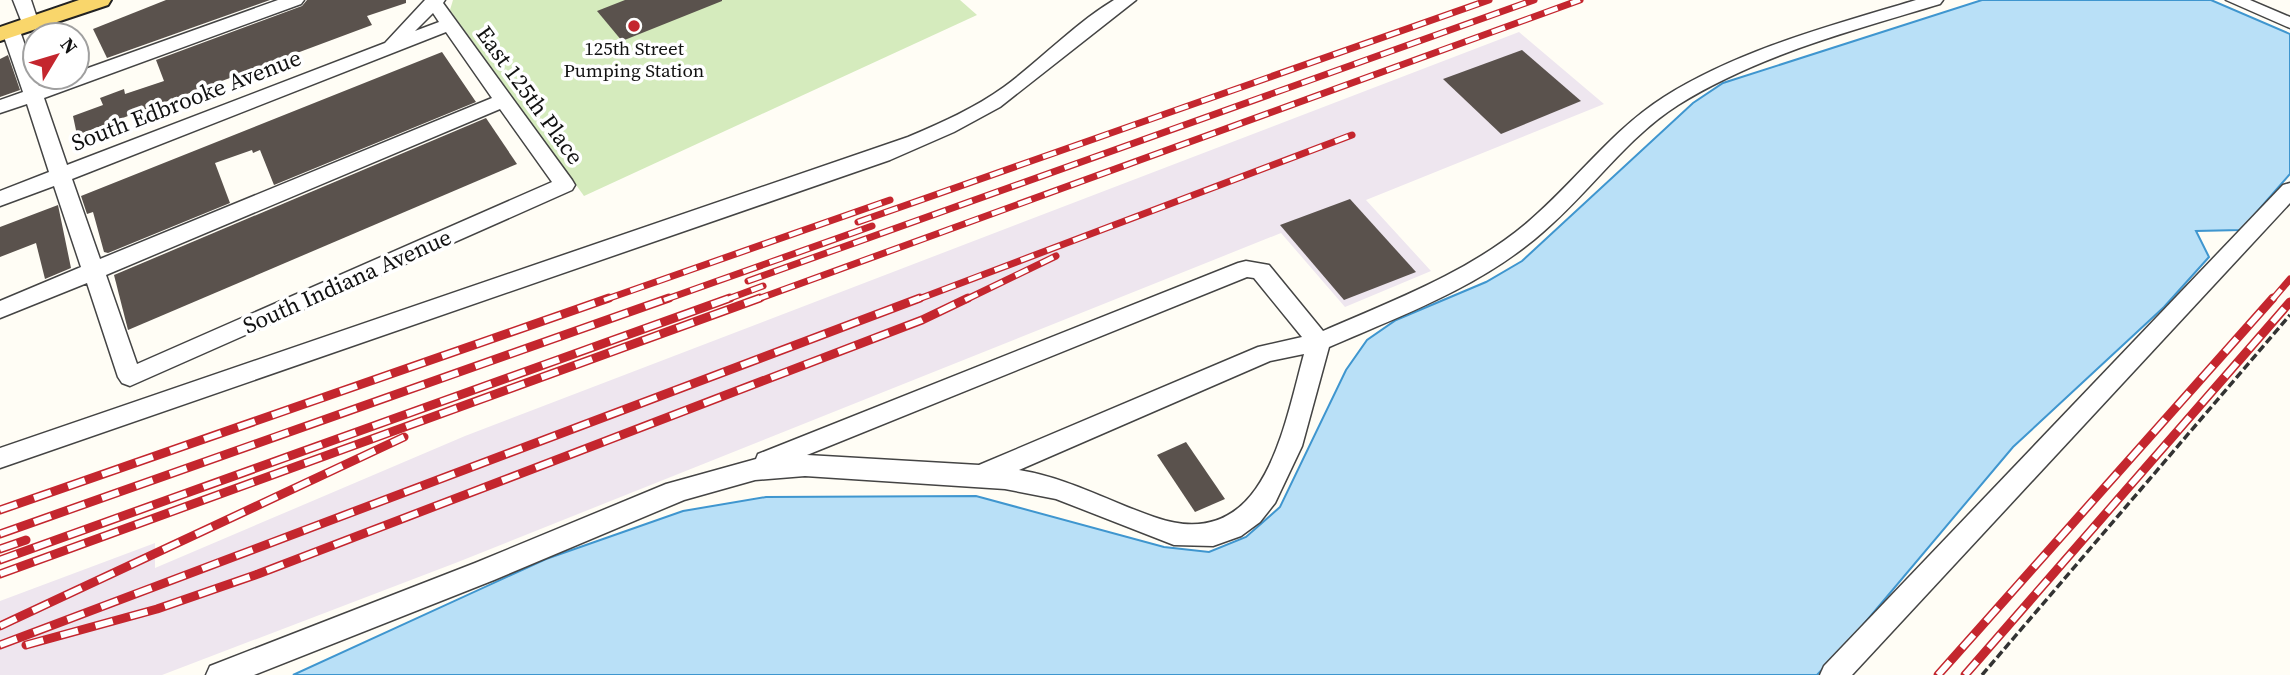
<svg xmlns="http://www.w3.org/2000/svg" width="2290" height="675" font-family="'Source Serif 4',serif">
<rect width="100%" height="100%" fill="#fffdf5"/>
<polygon fill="#eee6ef" points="1519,32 1604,104 1366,200 1431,271 1345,307 1281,233 458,562 162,675 0,675 0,601 155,543 155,568 465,436"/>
<polygon fill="#d5ebbd" points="453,0 960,0 977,15 584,196 450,10"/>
<polygon fill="#b9e0f7" stroke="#3f96cf" stroke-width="2" points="1982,0 2211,0 2290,34 2290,174 2241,230 2196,231 2209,257 2164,307 2013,447 1858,631 1817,675 293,675 546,559 683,511 766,497 976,496 1164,547 1209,552 1246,537 1280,507 1346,370 1367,340 1396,320 1486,282 1522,261 1693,103 1723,83"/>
<g fill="#5a524d">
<polygon points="166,0 270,0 107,58 93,29"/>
<polygon points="307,0 406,0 406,3 367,16 372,25 77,135 73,116 103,105 100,98 124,89 125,94 164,81 156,60 302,6"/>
<polygon points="625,0 722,0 722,1 622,41 597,11"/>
<polygon points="1522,50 1581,101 1501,134 1443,79"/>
<polygon points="442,52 476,102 274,185 260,150 253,153 252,150 215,163 230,203 108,253 104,252 93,212 87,214 81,196"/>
<polygon points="8,55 20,90 0,97 0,59"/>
<polygon points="486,118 517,164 128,330 114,275"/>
<polygon points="1350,199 1416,272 1344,300 1280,225"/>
<polygon points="58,205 71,268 45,279 36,243 0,257 0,227"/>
<polygon points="1186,442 1225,499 1195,512 1157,455"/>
</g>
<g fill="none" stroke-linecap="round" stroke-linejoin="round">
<defs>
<g id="minor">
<polygon points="13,0 31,0 39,24 36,28 24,28"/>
<path d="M278,0H304L301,4L44,98L67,165L385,43L425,0H445L443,3L572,180L575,185L572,190L130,386L122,383L118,377L87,283L0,318V301L81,267L54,186L0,206V191L49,172L27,104L0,113V100L23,92L2,31L5,27L11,26L20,31L39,86L64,77H77V72ZM433,13L439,22L415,31ZM446,32L492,98L100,259L72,179ZM500,109L552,182L137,364L106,275Z"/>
<path d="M1114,0H1136L1000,107L954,132L890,160L0,468V448L908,137C941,123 975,108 1004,87C1042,59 1074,24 1114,0Z"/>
<path d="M1916,0H1943L1940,4C1851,31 1758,55 1678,105C1626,138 1590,192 1543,232C1482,286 1403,315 1329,347L1302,446L1275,503L1260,522L1241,536L1213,546L1174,545L1056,499L1005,489L805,476L755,480L684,500L494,580L254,675H206L210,666L475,563L666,484L756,459L758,454L1238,263L1246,261L1269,265L1323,331C1394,300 1468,273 1528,222C1575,182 1612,130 1664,97C1741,49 1830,26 1916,0ZM1247,277L1254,278L1302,337L1258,347L979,465L807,455ZM1304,354C1283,430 1264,556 1154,517C1108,501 1068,478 1019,470L1270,361Z"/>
<polygon points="2226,0 2250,0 2290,17 2290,28"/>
<polygon points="2290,183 2290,203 1852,675 1820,675 1824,666 2283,185"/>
</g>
<polygon id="major" points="79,0 111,0 108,5 0,41 0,27"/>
</defs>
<use href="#minor" stroke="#444" stroke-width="3"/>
<use href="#major" stroke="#222" stroke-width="4"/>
<polyline stroke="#333" stroke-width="3.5" stroke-dasharray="8 3.5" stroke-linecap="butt" points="1982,675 2290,315"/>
<use href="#minor" fill="#fff" fill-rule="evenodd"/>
<use href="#major" fill="#f9d66b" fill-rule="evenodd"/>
<defs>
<g id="rail-far1">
<polyline points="858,222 1489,0"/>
<polyline points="748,281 1534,0"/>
<polyline points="604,300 890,200"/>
<polyline points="664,300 872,226"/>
<polyline points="725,300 763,286"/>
<polyline points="755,300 1580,0"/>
<polyline points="916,300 1352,135"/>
<polyline points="965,300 1056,256"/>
<polyline points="2272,300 2290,279"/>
</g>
<g id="rail">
<polyline points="0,510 609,298"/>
<polyline points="0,534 669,298"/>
<polyline points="0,549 26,540"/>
<polyline points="0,560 730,298"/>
<polyline points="0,574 760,298"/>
<polyline points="0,626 404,437"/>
<polyline points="0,645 920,298"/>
<polyline points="26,645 157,609 258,574 922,320 968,298"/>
<polyline points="1938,675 2273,298"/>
<polyline points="1965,675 2290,302"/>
</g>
</defs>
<use href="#rail-far1" stroke="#c4262e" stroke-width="7"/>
<use href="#rail" stroke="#c4262e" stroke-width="9"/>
<use href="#rail-far1" stroke="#fff" stroke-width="4.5" stroke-dasharray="14" stroke-linecap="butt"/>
<use href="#rail" stroke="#fff" stroke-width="6" stroke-dasharray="18" stroke-linecap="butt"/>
</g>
<circle fill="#c4262e" stroke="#fff" stroke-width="2.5" cx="634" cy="26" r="7"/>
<g text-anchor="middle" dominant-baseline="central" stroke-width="7" stroke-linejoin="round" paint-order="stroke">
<g font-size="19" fill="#111" stroke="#fff">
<text x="634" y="48">125th Street<tspan x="634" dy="22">Pumping Station</tspan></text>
</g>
<g font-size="23" fill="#111" stroke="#fff">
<text transform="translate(530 95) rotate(54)">East 125th Place</text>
<text transform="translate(186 100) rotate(-21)">South Edbrooke Avenue</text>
<text transform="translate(347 281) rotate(-24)">South Indiana Avenue</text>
</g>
</g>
<g transform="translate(56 56) rotate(52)"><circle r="33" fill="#ffffff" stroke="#a0a0a0" stroke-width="2"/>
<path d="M0-5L12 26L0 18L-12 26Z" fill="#c4262e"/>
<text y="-10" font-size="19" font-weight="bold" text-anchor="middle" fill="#111111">N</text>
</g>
</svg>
